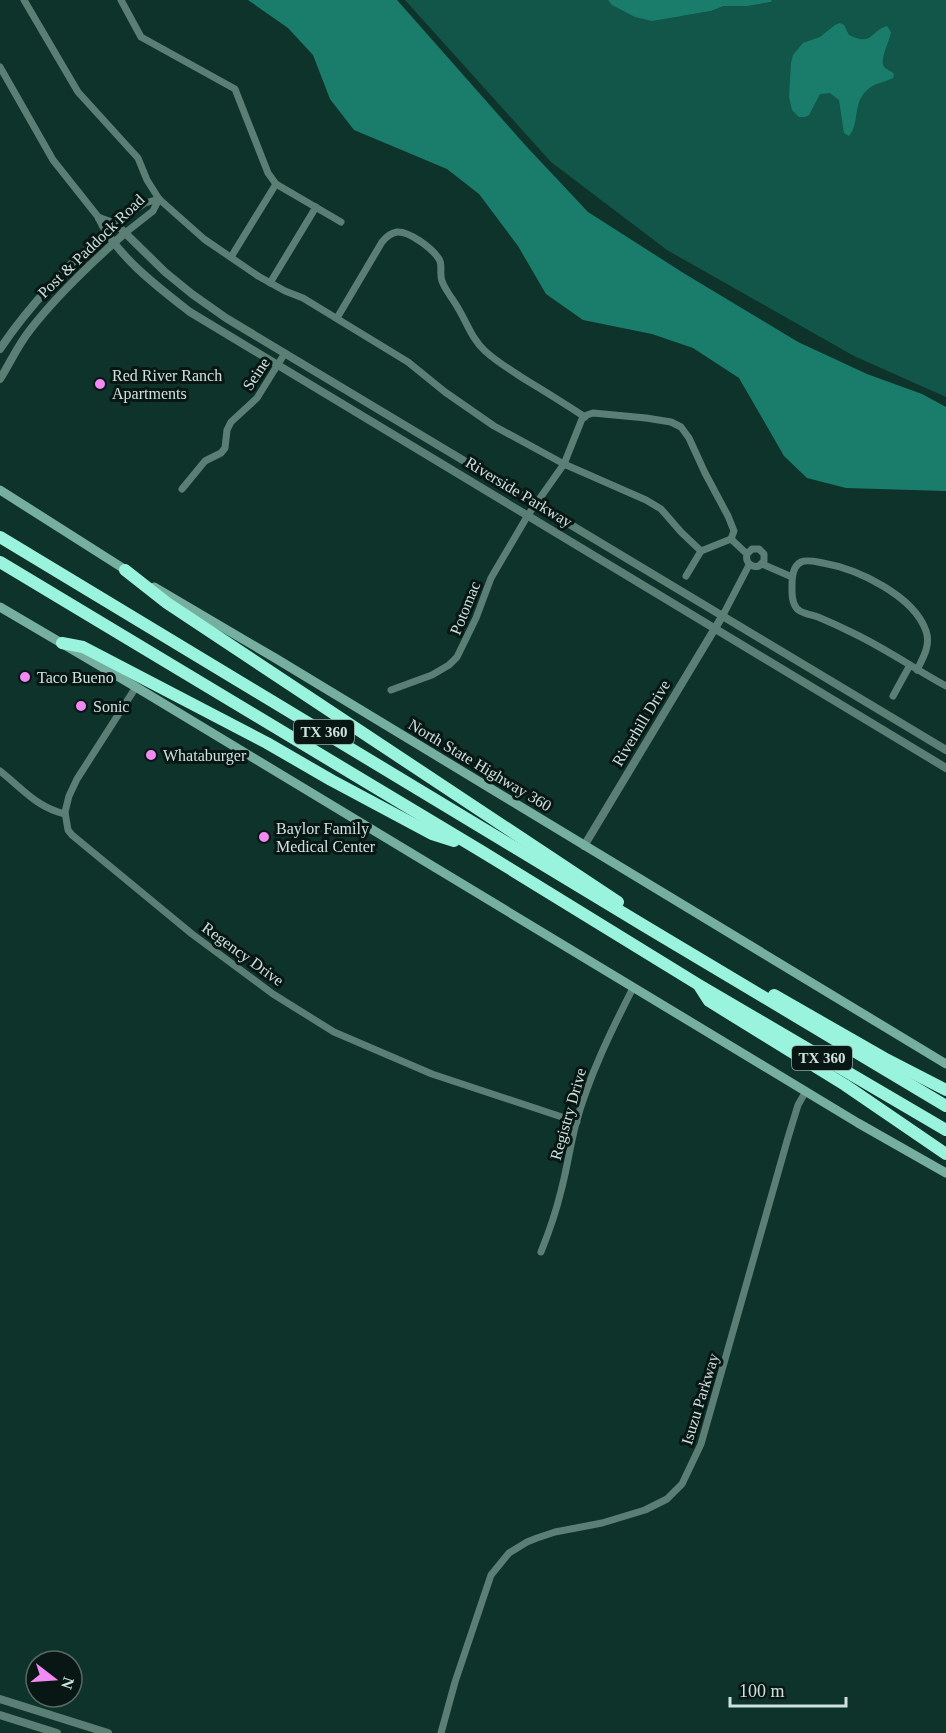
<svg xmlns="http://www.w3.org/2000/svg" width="946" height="1733" font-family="'Times New Roman',serif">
<rect width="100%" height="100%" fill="#0e332b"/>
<polygon fill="#125649" points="405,0 609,0 682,16 711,11 724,6 748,6 771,2 772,0 946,0 946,397 854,356 667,250 551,162"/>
<g fill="#1a7d6b">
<polygon points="248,0 397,0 526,146 588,212 685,274 798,342 867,374 922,394 946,407 946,491 846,488 807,478 784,456 739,378 693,348 652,334 583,320 546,294 518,246 479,194 447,169 354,130 330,99 313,55 288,28"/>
<polygon points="608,0 772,0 771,2 748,6 724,6 711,11 652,21 635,17 612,5"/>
<path d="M840,23L844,25L849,35C873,47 870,31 887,26L891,32C890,41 878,61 885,68C888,70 891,71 894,74L893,78C884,83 875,82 867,90C852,104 860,123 849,136L844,133L839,100L830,93L820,94L809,115L805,117H799L792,110L789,97L791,63L793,55L803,43L820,37L835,25Z"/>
</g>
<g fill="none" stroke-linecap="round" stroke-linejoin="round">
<g stroke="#5c7f75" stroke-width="7">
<polyline points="24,0 78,92 138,158 147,180 159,199 204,239 258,276 285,291 303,298 408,362 445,392 494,426 564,464 646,500 661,509 681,532 701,551"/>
<polyline points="121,0 141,37 235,89 268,173 276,184 341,222"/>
<polyline points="0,67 53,160 99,218"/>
<polyline points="116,224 145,203 159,199"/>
<polyline points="125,233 153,211 159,199"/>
<polyline points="231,257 276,184"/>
<polyline points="270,283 316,207"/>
<path d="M337,318L382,242C386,237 390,233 397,232C409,231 432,248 439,259C443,265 439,273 442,281C445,290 453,299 458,308C467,323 472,339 485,351C497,362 512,371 526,380C546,392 565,404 585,417"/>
<polyline points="182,489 205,461 221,453 225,448 227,430 231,422 257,398 285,353"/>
<polyline points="762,564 792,577"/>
<path d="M686,576L701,551L731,539L747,554C745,562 751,568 759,566L764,561V554L759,549H752L747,554"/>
<polyline points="723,615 749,565"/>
<path d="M917,670C923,658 931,645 926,631C914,596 858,569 823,563C817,562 807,559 801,562C791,567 792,582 792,591C792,599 793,607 800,611C805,614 812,615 818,617C830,622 843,628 855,634C886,649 915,669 946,686"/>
<polyline points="136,687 77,779 69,796 65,812 68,830 72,835 192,934 273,994 334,1032 432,1074 577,1122"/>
<polyline points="391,690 432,675 449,665 457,657 476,618 491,578 528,515 564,464 582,419 587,415 593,413 646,418 671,422 681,427 689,438 705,473 728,516 734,531 731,539"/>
<polyline points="893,696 910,665"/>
<path d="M0,771C23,789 36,807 65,814"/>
<path d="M541,1252C549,1232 556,1212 561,1191C567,1169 570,1146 576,1123C589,1076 611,1031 633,988"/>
<polyline points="441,1733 455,1682 491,1575 509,1553 527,1542 537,1538 555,1532 602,1523 645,1510 667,1499 682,1484 701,1444 787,1141 798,1105 806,1091"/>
</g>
<g stroke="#5c7f75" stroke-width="8">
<path d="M99,218C115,255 159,288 190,312L946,768"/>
<polyline points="99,218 116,224 165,272 192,294 226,318 946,750"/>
<path d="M0,349C28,307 70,262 109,230"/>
<path d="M0,379C10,363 18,345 30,330C57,295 91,263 125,233"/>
<polyline points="584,846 723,615"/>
<polyline points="0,1699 108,1733"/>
<polyline points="0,1715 57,1733"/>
</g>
<g stroke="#76ae9f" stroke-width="9">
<polyline points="0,490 129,572"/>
<polyline points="154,587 275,658 946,1064"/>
<polyline points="0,607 136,687 858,1123 946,1173"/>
</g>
<g stroke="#9af4dd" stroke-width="12">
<polyline points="0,537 648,928 946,1106"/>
<polyline points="0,562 481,851 699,985 946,1130"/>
<polyline points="125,570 167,603 618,902"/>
<polyline points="62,643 83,647 267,743 331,780 432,834 454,841"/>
<polyline points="700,987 709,1001 845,1085 946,1154"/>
<polyline points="774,995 884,1058 946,1090"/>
</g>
</g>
<g fill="#f28af3" stroke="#081714" stroke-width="2">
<circle cx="100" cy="384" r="6"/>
<circle cx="25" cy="677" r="6"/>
<circle cx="81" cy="706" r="6"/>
<circle cx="151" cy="755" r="6"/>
<circle cx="264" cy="837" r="6"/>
</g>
<g text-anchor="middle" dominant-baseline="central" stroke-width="6" stroke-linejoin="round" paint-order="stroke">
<g fill="#081714" stroke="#93a4a0" stroke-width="1.5">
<rect x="294" y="720" width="60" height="24" rx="4.5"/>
<rect x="792" y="1046" width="60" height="24" rx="4.5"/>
</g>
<g font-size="15" font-weight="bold" fill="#cee1dc">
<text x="324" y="732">TX 360</text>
<text x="822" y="1058">TX 360</text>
</g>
<g font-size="16" fill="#cee1dc" stroke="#081714">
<text transform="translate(91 246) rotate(-44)">Post &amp; Paddock Road</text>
<text transform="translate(256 374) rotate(-56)">Seine</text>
<text transform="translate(519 492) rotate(31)">Riverside Parkway</text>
<text transform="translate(465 608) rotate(-68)">Potomac</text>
<text transform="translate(641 723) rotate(-59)">Riverhill Drive</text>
<text transform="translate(480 765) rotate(31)">North State Highway 360</text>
<text transform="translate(243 954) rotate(36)">Regency Drive</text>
<text transform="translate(568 1114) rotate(-74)">Registry Drive</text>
<text transform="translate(700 1399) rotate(-73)">Isuzu Parkway</text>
</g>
<g font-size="16" fill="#cee1dc" stroke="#081714" text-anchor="start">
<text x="112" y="375">Red River Ranch<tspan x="112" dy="18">Apartments</tspan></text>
<text x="37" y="677">Taco Bueno</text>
<text x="93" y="706">Sonic</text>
<text x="163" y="755">Whataburger</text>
<text x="276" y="828">Baylor Family<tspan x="276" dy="18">Medical Center</tspan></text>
</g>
</g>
<g transform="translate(54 1679) rotate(107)"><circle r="28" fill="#081714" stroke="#576864" stroke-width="1.5"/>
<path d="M0-4.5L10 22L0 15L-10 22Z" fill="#f28af3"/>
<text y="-9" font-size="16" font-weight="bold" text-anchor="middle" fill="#cee1dc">N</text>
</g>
<path d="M730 1697v9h116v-9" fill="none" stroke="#cee1dc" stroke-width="3"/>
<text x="739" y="1697" font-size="18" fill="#cee1dc" stroke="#081714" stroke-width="4.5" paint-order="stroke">100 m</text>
</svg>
